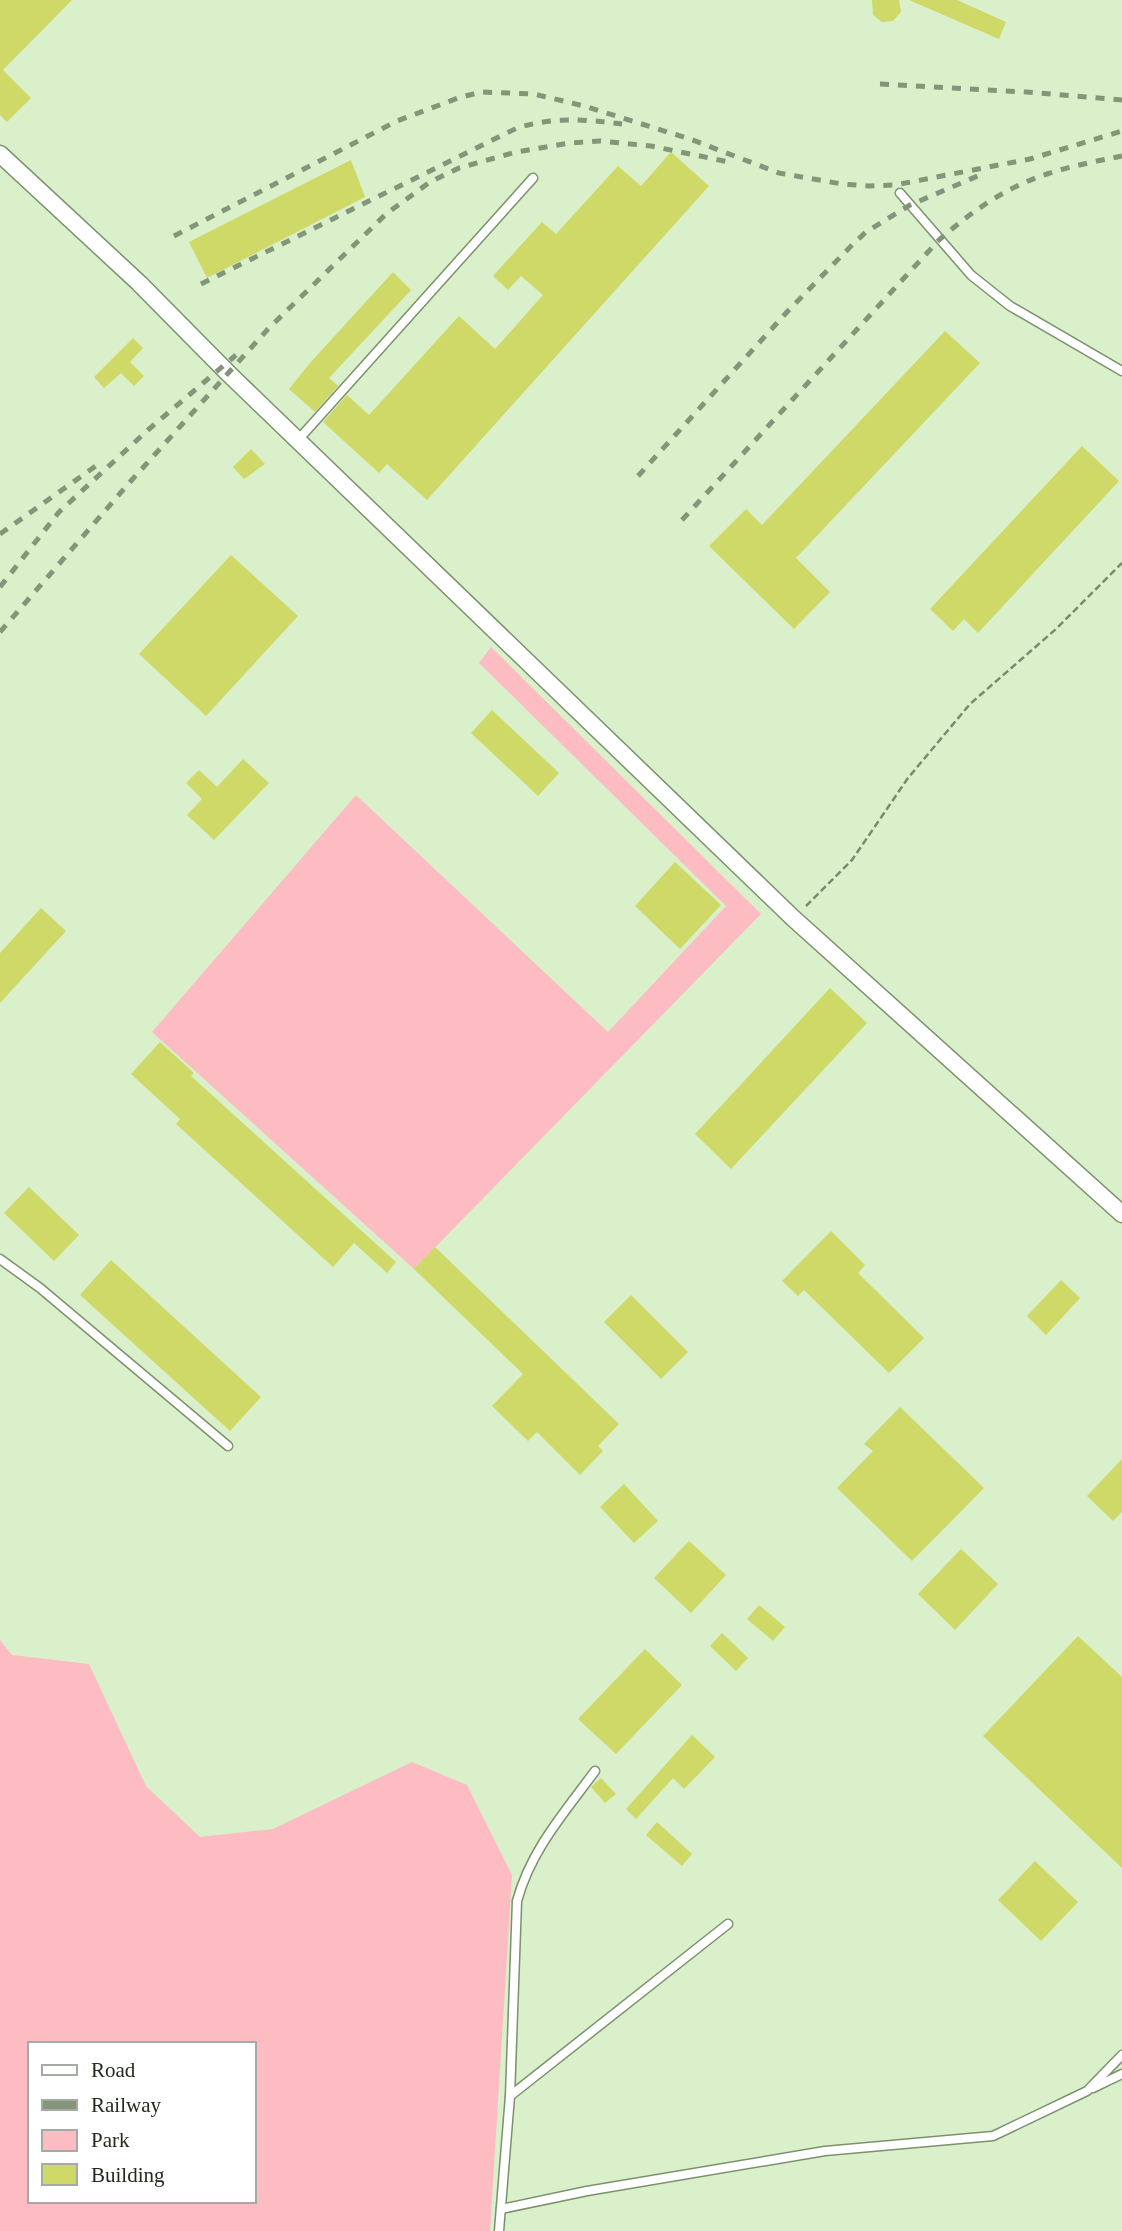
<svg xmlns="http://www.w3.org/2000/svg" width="1122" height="2231" font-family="Georgia,serif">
<rect width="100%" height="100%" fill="#d9f0ca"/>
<g fill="#fdbcc2" fill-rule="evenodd">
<polygon points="491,647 761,914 414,1269 152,1032 356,795 608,1032 726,906 479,663"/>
<path d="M0,1640L12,1655L89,1664L146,1786L200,1837L273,1829L412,1762L467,1785L512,1875L490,2231H0ZM30,2044H254V2201H30Z"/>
</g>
<g fill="#cfd967">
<polygon points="0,0 72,0 3,70 31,98 7,122 0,115"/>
<polygon points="872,0 899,0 901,12 893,21 882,22 873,15"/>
<polygon points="909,0 957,0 1006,22 999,39"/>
<polygon points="671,152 709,186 427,500 387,464 379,473 323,422 347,395 369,415 459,316 495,349 543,295 521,276 508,290 493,276 542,222 556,234 618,166 641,186"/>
<polygon points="351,160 365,197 207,278 189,242"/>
<polygon points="393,272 411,290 329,378 338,386 315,412 289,389 310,363"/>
<polygon points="945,331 980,363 796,558 830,592 794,629 709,546 746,509 762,525"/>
<polygon points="133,338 143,348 130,362 144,376 134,386 121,373 104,388 94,377"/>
<polygon points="1082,446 1119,481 978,633 964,619 953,631 930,609"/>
<polygon points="251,449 265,464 244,479 233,467"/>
<polygon points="231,555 298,616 206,716 139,654"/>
<polygon points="492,710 559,773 538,796 471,733"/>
<polygon points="243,759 269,783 214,840 187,815 202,799 186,783 199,770 217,787"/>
<polygon points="675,862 721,905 680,949 635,906"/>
<polygon points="41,908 66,931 0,1003 0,953"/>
<polygon points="830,988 867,1023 731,1169 695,1134"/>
<polygon points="160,1042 194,1073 191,1076 396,1262 387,1273 354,1243 333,1267 176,1124 180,1119 131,1074"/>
<polygon points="29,1187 79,1235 54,1261 4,1213"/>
<polygon points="831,1231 865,1265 858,1273 924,1338 889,1373 804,1290 798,1296 782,1281"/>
<polygon points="435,1247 619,1424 598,1446 603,1451 580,1475 537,1432 528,1441 492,1406 523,1374 414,1269"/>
<polygon points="111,1260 261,1397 230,1431 80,1295"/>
<polygon points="1061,1280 1080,1298 1046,1335 1027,1316"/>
<polygon points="631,1295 688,1352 661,1379 604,1322"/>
<polygon points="900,1407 984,1488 912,1561 837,1488 873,1451 864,1444"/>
<polygon points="1122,1459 1122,1512 1113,1521 1087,1496"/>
<polygon points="624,1484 658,1521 634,1543 600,1507"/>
<polygon points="689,1541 726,1575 691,1613 654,1578"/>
<polygon points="961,1549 998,1584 955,1630 918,1594"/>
<polygon points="759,1605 785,1627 773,1641 747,1619"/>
<polygon points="722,1633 748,1658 736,1671 710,1646"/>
<polygon points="1078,1636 1122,1677 1122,1868 983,1736"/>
<polygon points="645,1649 682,1685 616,1754 578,1719"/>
<polygon points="692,1735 715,1757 684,1789 673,1778 636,1819 626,1809"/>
<polygon points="601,1778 616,1794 605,1803 591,1787"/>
<polygon points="657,1822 692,1854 682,1866 646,1835"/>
<polygon points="1035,1861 1078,1902 1041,1941 998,1900"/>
</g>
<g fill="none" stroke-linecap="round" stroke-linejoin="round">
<defs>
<g id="service">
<polyline points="900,193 971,275 1010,306 1122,371"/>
<polyline points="298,440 533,178"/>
<polyline points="0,1259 40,1288 228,1446"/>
<polyline points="1093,2088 1122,2074"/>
<polyline points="510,2096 728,1924"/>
<polyline points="501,2209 587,2191 825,2151 993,2136 1087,2091 1122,2055"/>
<path d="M499,2231L510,2096L517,1901C531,1850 564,1813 595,1771"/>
</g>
<polyline id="minor" points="0,154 139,283 229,374 793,918 1122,1214"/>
</defs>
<use href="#service" stroke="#7c916e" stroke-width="11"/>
<use href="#minor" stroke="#7c916e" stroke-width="19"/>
<polyline stroke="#7a8a70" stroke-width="2.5" stroke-dasharray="7 3.5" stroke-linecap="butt" points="806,906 852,860 908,778 970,704 1056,629 1122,563"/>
<use href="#service" stroke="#fff" stroke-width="8"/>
<use href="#minor" stroke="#fff" stroke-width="16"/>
<g stroke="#84957a" stroke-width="5" stroke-dasharray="9 9" stroke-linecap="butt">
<polyline points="880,84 1026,92 1122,100"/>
<polyline points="174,236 397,121 458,98 481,92 534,94 584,106 690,139 779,173 842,184 869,186 895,185 1030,159 1122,131"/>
<path d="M201,284L517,128C553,117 585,119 622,124"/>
<polyline points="638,476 787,312 853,244 866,232 910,205 980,175"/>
<path d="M682,520L939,240C971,212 1006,187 1047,174C1071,166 1097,161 1122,156"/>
<polyline points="0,534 100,463"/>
<polyline points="0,587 59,512 148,430 236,355"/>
<polyline points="0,632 130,482 268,329 386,214 430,182 459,168 516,152 570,143 600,141 651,146 729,162"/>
</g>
</g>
<rect x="28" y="2042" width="228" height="161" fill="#ffffff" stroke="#a6aaa4" stroke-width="2"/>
<rect x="42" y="2065" width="35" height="10" fill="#ffffff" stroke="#a6aaa4" stroke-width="2"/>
<text x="91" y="2077" font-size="21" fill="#212a1c">Road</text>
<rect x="42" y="2100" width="35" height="10" fill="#84957a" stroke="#a6aaa4" stroke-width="2"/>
<text x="91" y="2112" font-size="21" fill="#212a1c">Railway</text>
<rect x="42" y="2130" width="35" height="21" fill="#fdbcc2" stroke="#a6aaa4" stroke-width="2"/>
<text x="91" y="2147" font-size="21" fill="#212a1c">Park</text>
<rect x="42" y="2164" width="35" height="21" fill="#cfd967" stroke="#a6aaa4" stroke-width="2"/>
<text x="91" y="2182" font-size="21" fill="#212a1c">Building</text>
</svg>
